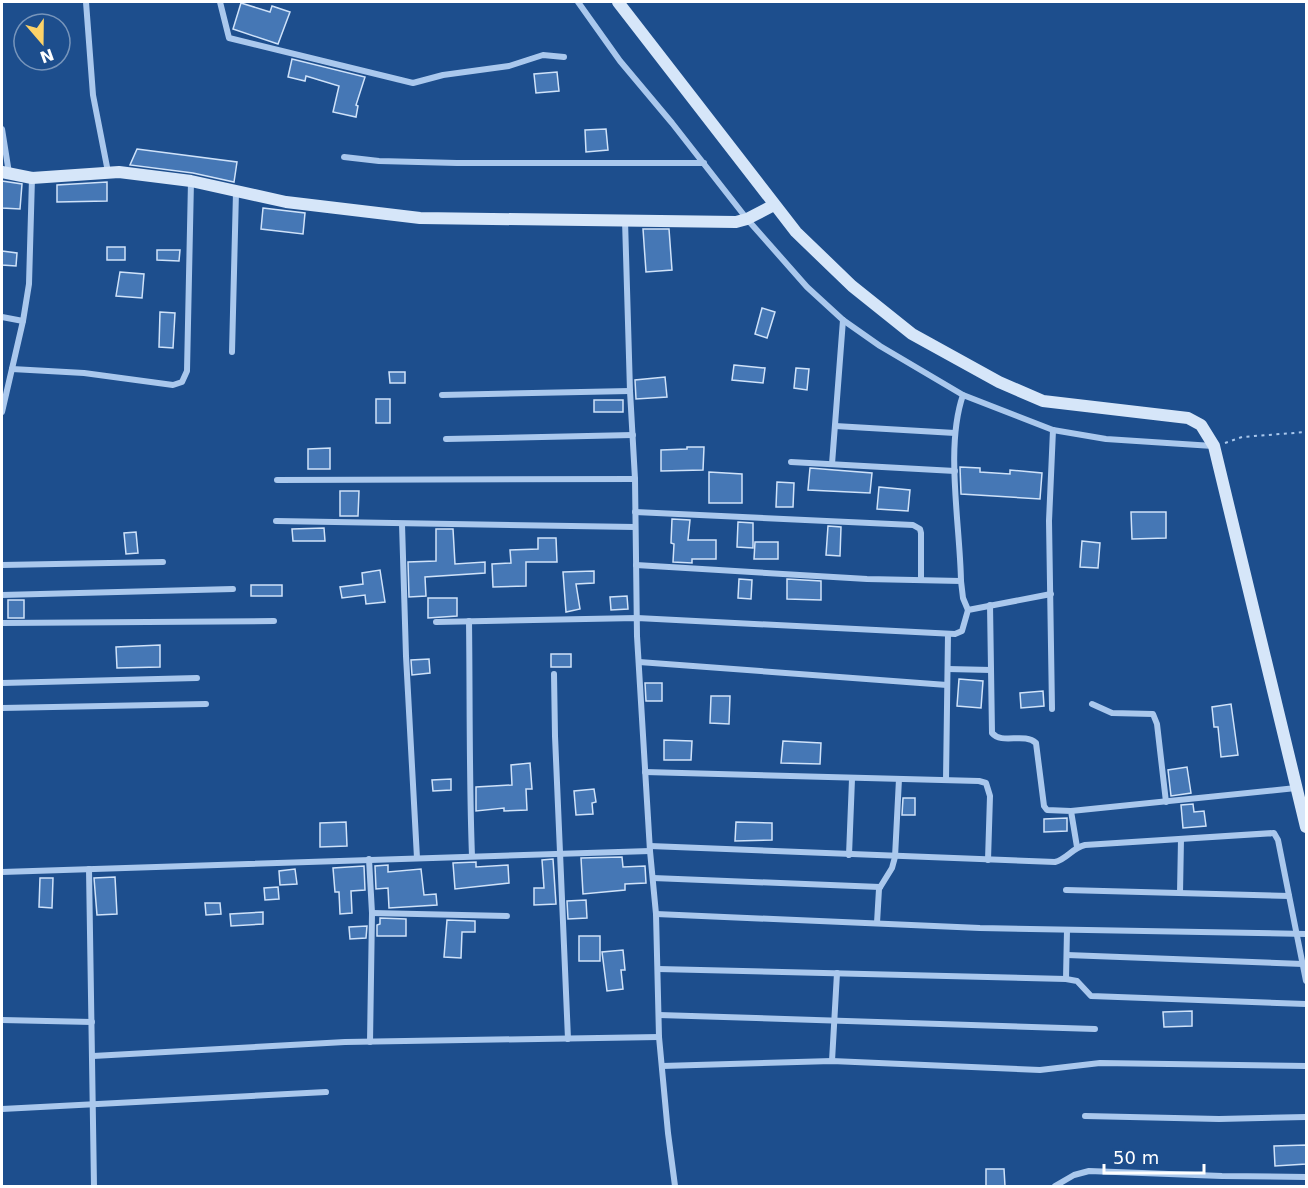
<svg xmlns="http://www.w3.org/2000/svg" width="1308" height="1188" font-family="'DejaVu Sans',sans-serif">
<rect width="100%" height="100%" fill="#1d4e8d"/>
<g fill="#4577b5" stroke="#cfe2f9" stroke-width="1.5">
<polygon points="241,3 270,12 272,6 290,12 278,44 233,29"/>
<polygon points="292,59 365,77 356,105 358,106 356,117 333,112 339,86 306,76 305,81 288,77"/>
<polygon points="557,72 559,91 536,93 534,74"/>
<polygon points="606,129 608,150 586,152 585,130"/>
<polygon points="137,149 237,162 234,182 193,173 130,165"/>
<polygon points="2,181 22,184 20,209 2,208"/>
<polygon points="107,182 107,201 57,202 57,185"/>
<polygon points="263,208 305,213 303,234 261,229"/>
<polygon points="643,229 669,229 672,270 646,272"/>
<rect x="107" y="247" width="18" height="13"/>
<polygon points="157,250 180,250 179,261 157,260"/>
<polygon points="2,251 17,253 16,266 2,265"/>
<polygon points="120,272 144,274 142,298 116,296"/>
<polygon points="762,308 775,312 767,338 755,334"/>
<polygon points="160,312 175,313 173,348 159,347"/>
<polygon points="734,365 765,368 763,383 732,380"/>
<polygon points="796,368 809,369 807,390 794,388"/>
<polygon points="389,372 405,372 405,383 390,383"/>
<polygon points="665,377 667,397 636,399 635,380"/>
<rect x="376" y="399" width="14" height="24"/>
<rect x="594" y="400" width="29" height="12"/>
<polygon points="687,447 704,447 703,470 661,471 661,450 687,449"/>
<polygon points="330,448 330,469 308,469 308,449"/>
<polygon points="960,467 980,468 980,472 1010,474 1010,470 1042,473 1040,499 961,494"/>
<polygon points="810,468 872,473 870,493 808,490"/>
<polygon points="709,472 742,474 742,503 709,503"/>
<polygon points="777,482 794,483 793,507 776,507"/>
<polygon points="879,487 910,490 908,511 877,509"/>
<polygon points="340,491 359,491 358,516 340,516"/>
<polygon points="1131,512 1166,512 1166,538 1132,539"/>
<polygon points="672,519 690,520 688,540 716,540 716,559 692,559 692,563 673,562 674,544 671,543"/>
<polygon points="738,522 753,523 753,548 737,547"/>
<polygon points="828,526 841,527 840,556 826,555"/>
<polygon points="324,528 325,541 293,541 292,529"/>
<polygon points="436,529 453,529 455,564 485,562 485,573 425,577 426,596 409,597 408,562 436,561"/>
<polygon points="136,532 138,553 126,554 124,533"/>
<polygon points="538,538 556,538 557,562 526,562 526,586 493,587 492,564 511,563 510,550 538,549"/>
<polygon points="1082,541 1100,543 1098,568 1080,567"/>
<polygon points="755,542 778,542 778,559 754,559"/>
<polygon points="380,570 385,602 366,604 365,595 342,598 340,587 363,584 362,573"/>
<polygon points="594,571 594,583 576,584 580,609 566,612 563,572"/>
<polygon points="739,579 752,580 751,599 738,598"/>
<polygon points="787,579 821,581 821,600 787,599"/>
<rect x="251" y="585" width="31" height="11"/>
<polygon points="627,596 628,609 611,610 610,597"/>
<polygon points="428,598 457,598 457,616 428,618"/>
<rect x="8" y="600" width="16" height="18"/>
<polygon points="160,645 160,667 117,668 116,647"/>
<rect x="551" y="654" width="20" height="13"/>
<polygon points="429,659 430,673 412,675 411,660"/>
<polygon points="959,679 983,681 981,708 957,706"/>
<polygon points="645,683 662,683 662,701 646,701"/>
<polygon points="1043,691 1044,706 1021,708 1020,693"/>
<polygon points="711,696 730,696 729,724 710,723"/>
<polygon points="1231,704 1238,755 1221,757 1218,727 1214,727 1212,707"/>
<polygon points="664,740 692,741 691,760 664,760"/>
<polygon points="783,741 821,743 820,764 781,763"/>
<polygon points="530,763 532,789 526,789 527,810 504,811 504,808 476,811 476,787 512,785 511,765"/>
<polygon points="1187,767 1191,793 1171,796 1168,770"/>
<polygon points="451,779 451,790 433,791 432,780"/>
<polygon points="594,789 596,802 592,803 593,814 576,815 574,791"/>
<polygon points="903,798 915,798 915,815 902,815"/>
<polygon points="1193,804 1194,812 1204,811 1206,826 1183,828 1181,805"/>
<polygon points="1067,818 1067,831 1044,832 1044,819"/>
<polygon points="346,822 347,846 320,847 320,823"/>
<polygon points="736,822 772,823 772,840 735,841"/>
<polygon points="622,857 623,867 645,866 646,883 625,884 625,890 583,894 581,858"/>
<polygon points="553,859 556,904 534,905 534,888 544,888 542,860"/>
<polygon points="476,862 476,867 508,865 509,883 455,889 453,863"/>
<polygon points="388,865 388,872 421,869 424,895 436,894 437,905 389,908 388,888 376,889 375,866"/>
<polygon points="364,866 365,890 351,891 352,913 340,914 339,892 335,892 333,868"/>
<polygon points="295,869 297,884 280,885 279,871"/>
<polygon points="115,877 117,914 97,915 94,878"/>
<polygon points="40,878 53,878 52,908 39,907"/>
<polygon points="278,887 279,899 265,900 264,888"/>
<polygon points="586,900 587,918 568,919 567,901"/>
<polygon points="205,903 220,903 221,914 206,915"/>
<polygon points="263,912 263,924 231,926 230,914"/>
<polygon points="380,918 406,919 406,936 377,936 377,925 380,924"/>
<polygon points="447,920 475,921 475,932 462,932 461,958 444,957"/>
<polygon points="367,926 366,938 350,939 349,927"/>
<rect x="579" y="936" width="21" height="25"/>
<polygon points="623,950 625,970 621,970 623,989 607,991 602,952"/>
<polygon points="1192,1011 1192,1026 1164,1027 1163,1012"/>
<polygon points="1306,1145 1306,1164 1275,1166 1274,1146"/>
<polygon points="986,1169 1004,1169 1005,1186 986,1186"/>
</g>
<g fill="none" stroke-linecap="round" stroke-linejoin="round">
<polyline stroke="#aac8ed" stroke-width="2" stroke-dasharray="3 4.5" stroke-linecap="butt" points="1225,443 1242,437 1306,432"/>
<g stroke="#aac8ed" stroke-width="6">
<polyline points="86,2 93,95 108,172"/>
<polyline points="220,2 229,38 413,83 443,75 509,66 543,55 564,57"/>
<polyline points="578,2 620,61 672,123 747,219 807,287 843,320 880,346 963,395 1053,430 1106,439 1213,446"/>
<polyline points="2,129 9,173"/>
<polyline points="344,157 379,161 457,163 704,163"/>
<polyline points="625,220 630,391 635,479 637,636 650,851 656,914 659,1037 668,1133 675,1186"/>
<polyline points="2,317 23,321"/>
<polyline points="232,352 236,192"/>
<polyline points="12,369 84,373 173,385 182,382 187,371 191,181"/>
<polyline points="442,395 630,391"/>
<path d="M963,395C945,447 960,524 961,581L963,598L968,610"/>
<polyline points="2,412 23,321 29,284 32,178"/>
<polyline points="835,426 955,433"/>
<polyline points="446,439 633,435"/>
<polyline points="791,462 955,471"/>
<polyline points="832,464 843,320"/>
<polyline points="277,480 635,479"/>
<polyline points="635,512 913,525 920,529 921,533 921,580"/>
<polyline points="276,521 635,527"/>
<polyline points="402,524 406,656 417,858"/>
<polyline points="2,565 163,562"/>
<polyline points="636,565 867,579 961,581"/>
<polyline points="2,595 233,589"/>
<path d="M990,605L992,733C1002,745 1024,732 1036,743L1044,806L1047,810L1071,811L1077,847"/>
<path d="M469,621C470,699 469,778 472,856"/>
<polyline points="436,622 637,618 955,634 962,631 968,610 1051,594"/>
<polyline points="2,623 274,621"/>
<polyline points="639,662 947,685"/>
<polyline points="948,669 991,670"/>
<polyline points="554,674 555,736 568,1039"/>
<polyline points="2,683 197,678"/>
<polyline points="1092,704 1112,713 1153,714 1157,724 1166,802"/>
<polyline points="2,708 206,704"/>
<polyline points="1052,709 1049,521 1053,430"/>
<polyline points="645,772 979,781 986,783 990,796 988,860"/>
<polyline points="946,780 948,634"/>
<polyline points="1071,811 1296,788"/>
<path d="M650,846L1055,862C1067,859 1072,848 1085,845L1274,833L1278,840L1306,981"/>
<polyline points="849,855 852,779"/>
<polyline points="369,859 372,913 370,1042"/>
<polyline points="89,869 94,1186"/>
<polyline points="2,872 650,851"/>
<polyline points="653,878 880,887"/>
<polyline points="1066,890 1289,896"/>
<polyline points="1180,893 1181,839"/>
<polyline points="372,913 507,916"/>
<polyline points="656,914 980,928 1306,934"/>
<polyline points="877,923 879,889 892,868 895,857 899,779"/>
<polyline points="1067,930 1066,979 1077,981 1091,996 1306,1004"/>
<polyline points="1067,955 1303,964"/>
<polyline points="658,969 1066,979"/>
<polyline points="659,1015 1095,1029"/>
<polyline points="2,1020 92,1022"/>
<polyline points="93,1056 345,1042 659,1037"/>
<polyline points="832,1061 837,973"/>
<polyline points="662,1066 832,1061 1040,1070 1100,1063 1306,1066"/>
<polyline points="2,1109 326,1092"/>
<polyline points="1085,1116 1219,1119 1306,1117"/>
<polyline points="1055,1186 1074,1175 1089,1171 1222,1176 1306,1177"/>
</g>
<g stroke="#d6e6f9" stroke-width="12">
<polyline points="618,2 796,232 852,286 912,334 999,382 1043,401 1188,418 1201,425 1214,446 1306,827"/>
<polyline points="2,172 32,178 119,172 191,181 286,202 420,218 736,222 747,219 774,205"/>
</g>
</g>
<rect width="1308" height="1188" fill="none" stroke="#ffffff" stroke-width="6"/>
<g transform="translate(42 42) rotate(160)"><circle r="28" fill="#1d4e8d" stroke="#7795bb" stroke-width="1.5"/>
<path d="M0-4.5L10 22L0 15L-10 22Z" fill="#fcd268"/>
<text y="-9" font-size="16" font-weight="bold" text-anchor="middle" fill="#ffffff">N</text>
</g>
<path d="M1104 1164v9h100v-9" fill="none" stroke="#ffffff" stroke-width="3"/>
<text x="1113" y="1164" font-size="18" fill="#ffffff" stroke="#1d4e8d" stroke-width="4.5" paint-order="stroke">50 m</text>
</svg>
